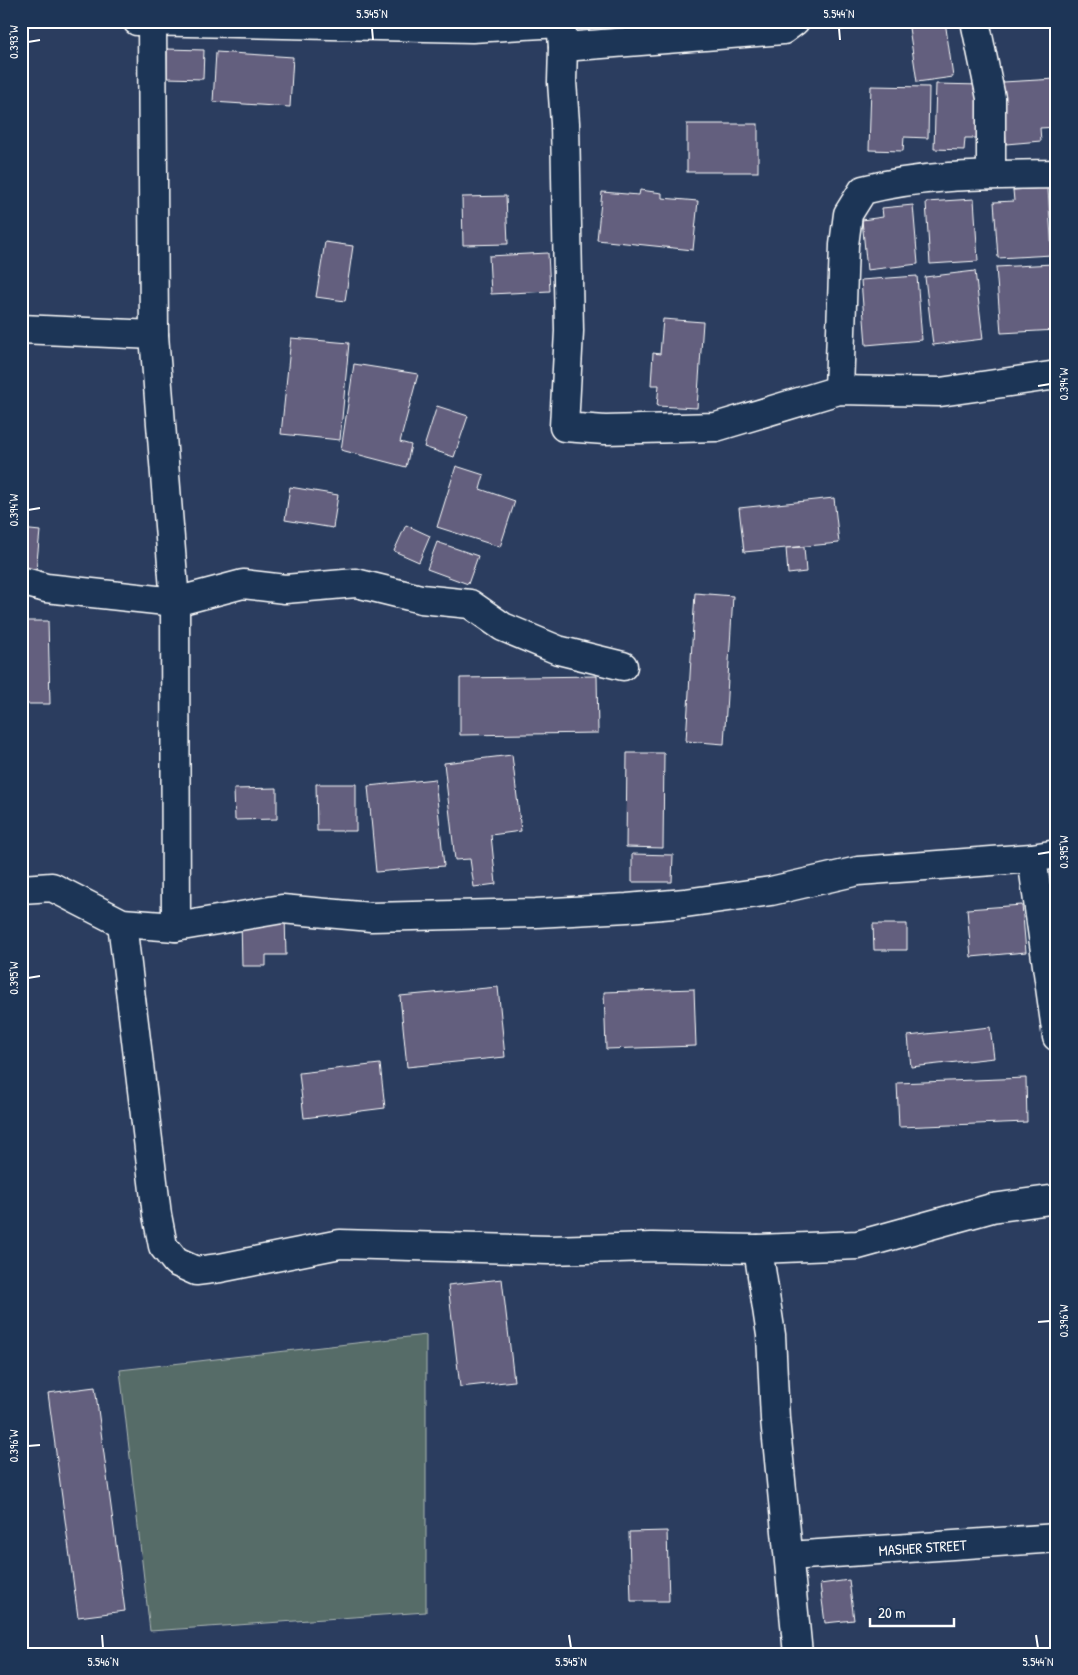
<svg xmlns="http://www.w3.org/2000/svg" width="1078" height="1675" font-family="'Patrick Hand',sans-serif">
<rect width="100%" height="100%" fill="#2b3d5f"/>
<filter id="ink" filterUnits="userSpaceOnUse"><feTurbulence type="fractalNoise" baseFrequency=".02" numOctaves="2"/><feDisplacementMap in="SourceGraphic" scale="10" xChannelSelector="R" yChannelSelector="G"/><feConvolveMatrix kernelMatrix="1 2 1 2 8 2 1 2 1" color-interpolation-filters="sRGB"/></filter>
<g filter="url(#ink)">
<polygon fill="#576c68" stroke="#abb6b4" points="426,1335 426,1612 150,1631 120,1370"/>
<g fill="#635f7e" stroke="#fff">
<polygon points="840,21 882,21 842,30"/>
<polygon points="908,21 945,21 953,77 917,82"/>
<polygon points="167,49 204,50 203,79 167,78"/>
<polygon points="216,52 293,57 290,107 213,102"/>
<polygon points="1056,79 1057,127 1040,128 1041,141 1006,144 1003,82"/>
<polygon points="936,84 982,85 981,138 965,138 964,150 934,149"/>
<polygon points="871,86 929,87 928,138 904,137 903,151 869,150"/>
<rect x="687" y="124" width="71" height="48"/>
<polygon points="1048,188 1052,255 998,258 994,202 1014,201 1013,190"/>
<polygon points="640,190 662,193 662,198 698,201 693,250 597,240 602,192 639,195"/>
<polygon points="506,196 508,244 463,245 462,197"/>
<polygon points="974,199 978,261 930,264 926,202"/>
<polygon points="913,205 918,264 867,270 862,220 883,217 882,208"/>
<polygon points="325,242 353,246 345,301 316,297"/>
<polygon points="548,253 550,291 491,294 489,256"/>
<polygon points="1053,264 1057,330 1001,333 996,267"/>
<polygon points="975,271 983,339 933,345 925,277"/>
<polygon points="917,276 922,340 866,345 861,280"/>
<polygon points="663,319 703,322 697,408 657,406 659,385 651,385 653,353 660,354"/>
<polygon points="291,338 349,343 340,440 281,434"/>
<polygon points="354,364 418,374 400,442 411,445 406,467 341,450"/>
<polygon points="437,406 468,416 454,457 424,447"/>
<polygon points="456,466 484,475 480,489 515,501 500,547 437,527"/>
<polygon points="290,487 338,495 333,528 285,520"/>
<polygon points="834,498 839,543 744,552 739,508"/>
<polygon points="406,525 430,536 419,562 394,551"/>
<polygon points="21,529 40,531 36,571 21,569"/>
<polygon points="437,542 478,556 468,584 427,569"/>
<polygon points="1057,543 1057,592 1051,544"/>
<polygon points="804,547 806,572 788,574 786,548"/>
<polygon points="695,593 733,596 724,744 686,741"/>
<polygon points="21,621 48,621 50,704 21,704"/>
<polygon points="597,676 598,733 460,735 460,678"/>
<polygon points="627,753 664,753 663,848 626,847"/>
<polygon points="512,755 521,831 491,835 496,884 474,887 470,859 455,860 444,763"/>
<polygon points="435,779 444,866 376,872 368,786"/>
<polygon points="316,784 356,784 356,831 317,831"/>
<polygon points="277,788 277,819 235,820 234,789"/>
<polygon points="632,854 673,855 672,882 632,882"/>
<polygon points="1022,905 1026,952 971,957 967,909"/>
<polygon points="285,916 286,955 266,955 266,966 242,966 241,918"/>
<polygon points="873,924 907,924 907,950 874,950"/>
<polygon points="498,987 505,1057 407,1067 400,996"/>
<polygon points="694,989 696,1046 606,1049 604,992"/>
<polygon points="990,1027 994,1058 911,1067 908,1036"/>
<polygon points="380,1064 385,1108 304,1118 299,1073"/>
<polygon points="1026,1078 1027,1122 899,1127 897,1083"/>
<polygon points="502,1279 514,1381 460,1387 448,1285"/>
<polygon points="95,1387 125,1611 78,1617 48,1393"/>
<polygon points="667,1531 669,1601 631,1601 629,1532"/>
<polygon points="849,1580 854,1620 825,1623 820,1584"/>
</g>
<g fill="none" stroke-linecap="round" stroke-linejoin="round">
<defs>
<g id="street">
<polyline points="137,21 472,28 561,23"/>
<polyline points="152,21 154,335 175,602 176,927"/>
<polyline points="561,21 563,47 562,82 565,123 569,331 564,427 605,430 716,427 839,390 940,392 1057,375"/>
<polyline points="975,21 991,98 991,175"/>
<polyline points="563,47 783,30 795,21"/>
<polyline points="21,329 154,335"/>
<path d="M839,390L844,245L848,214L863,190C926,174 992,175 1057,174"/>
<polyline points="21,581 46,588 175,602 243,584 285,589 356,583 421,599 470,604 503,627 558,650 623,666"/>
<polyline points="1032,858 1057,1037"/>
<polyline points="21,889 52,887 122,923 176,927 282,909 371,917 536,913 627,908 685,903 771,891 858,871 1032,858 1057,854"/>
<polyline points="122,923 157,1215 163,1246 176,1262 196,1271 220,1268 340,1244 549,1250 652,1247 758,1249 858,1245 992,1208 1057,1199"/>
<polyline points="758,1249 771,1335 775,1419 798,1654"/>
<path id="s1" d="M789,1556L1057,1538"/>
</g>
</defs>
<use href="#street" stroke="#fff" stroke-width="31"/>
<use href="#street" stroke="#1d3557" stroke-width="28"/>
</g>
</g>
<path fill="none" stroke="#fff" stroke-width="2" d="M372,28L373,40M839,28L840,40M28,42L40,40M1038,386L1050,384M28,510L40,508M1038,854L1050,852M28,978L40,976M1038,1322L1050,1321M28,1446L40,1445M102,1635L103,1648M569,1635L571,1648M1036,1635L1038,1648"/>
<g text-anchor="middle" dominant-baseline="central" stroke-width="4.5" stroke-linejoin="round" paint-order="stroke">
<g font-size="15" fill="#fff" stroke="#1d3557">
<text stroke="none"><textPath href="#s1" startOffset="134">MASHER STREET</textPath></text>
</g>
</g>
<rect width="1078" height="1675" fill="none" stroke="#1d3557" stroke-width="55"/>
<path d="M870 1618v8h84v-8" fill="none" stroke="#ffffff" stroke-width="2.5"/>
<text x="878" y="1618" font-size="15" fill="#ffffff" stroke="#1d3557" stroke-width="4" paint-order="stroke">20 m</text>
<rect x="28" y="28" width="1022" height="1620" fill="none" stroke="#fff" stroke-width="2"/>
<g font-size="12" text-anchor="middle" fill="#fff">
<text x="372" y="18">5.545°N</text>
<text x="839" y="18">5.544°N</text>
<text transform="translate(14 42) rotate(-90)" y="4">0.393°W</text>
<text transform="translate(1064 384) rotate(-90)" y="4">0.394°W</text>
<text transform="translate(14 510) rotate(-90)" y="4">0.394°W</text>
<text transform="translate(1064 852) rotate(-90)" y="4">0.395°W</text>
<text transform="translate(14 978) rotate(-90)" y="4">0.395°W</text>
<text transform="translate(1064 1321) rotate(-90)" y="4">0.396°W</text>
<text transform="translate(14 1446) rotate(-90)" y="4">0.396°W</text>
<text x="103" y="1666">5.546°N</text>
<text x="571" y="1666">5.545°N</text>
<text x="1038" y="1666">5.544°N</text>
</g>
</svg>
